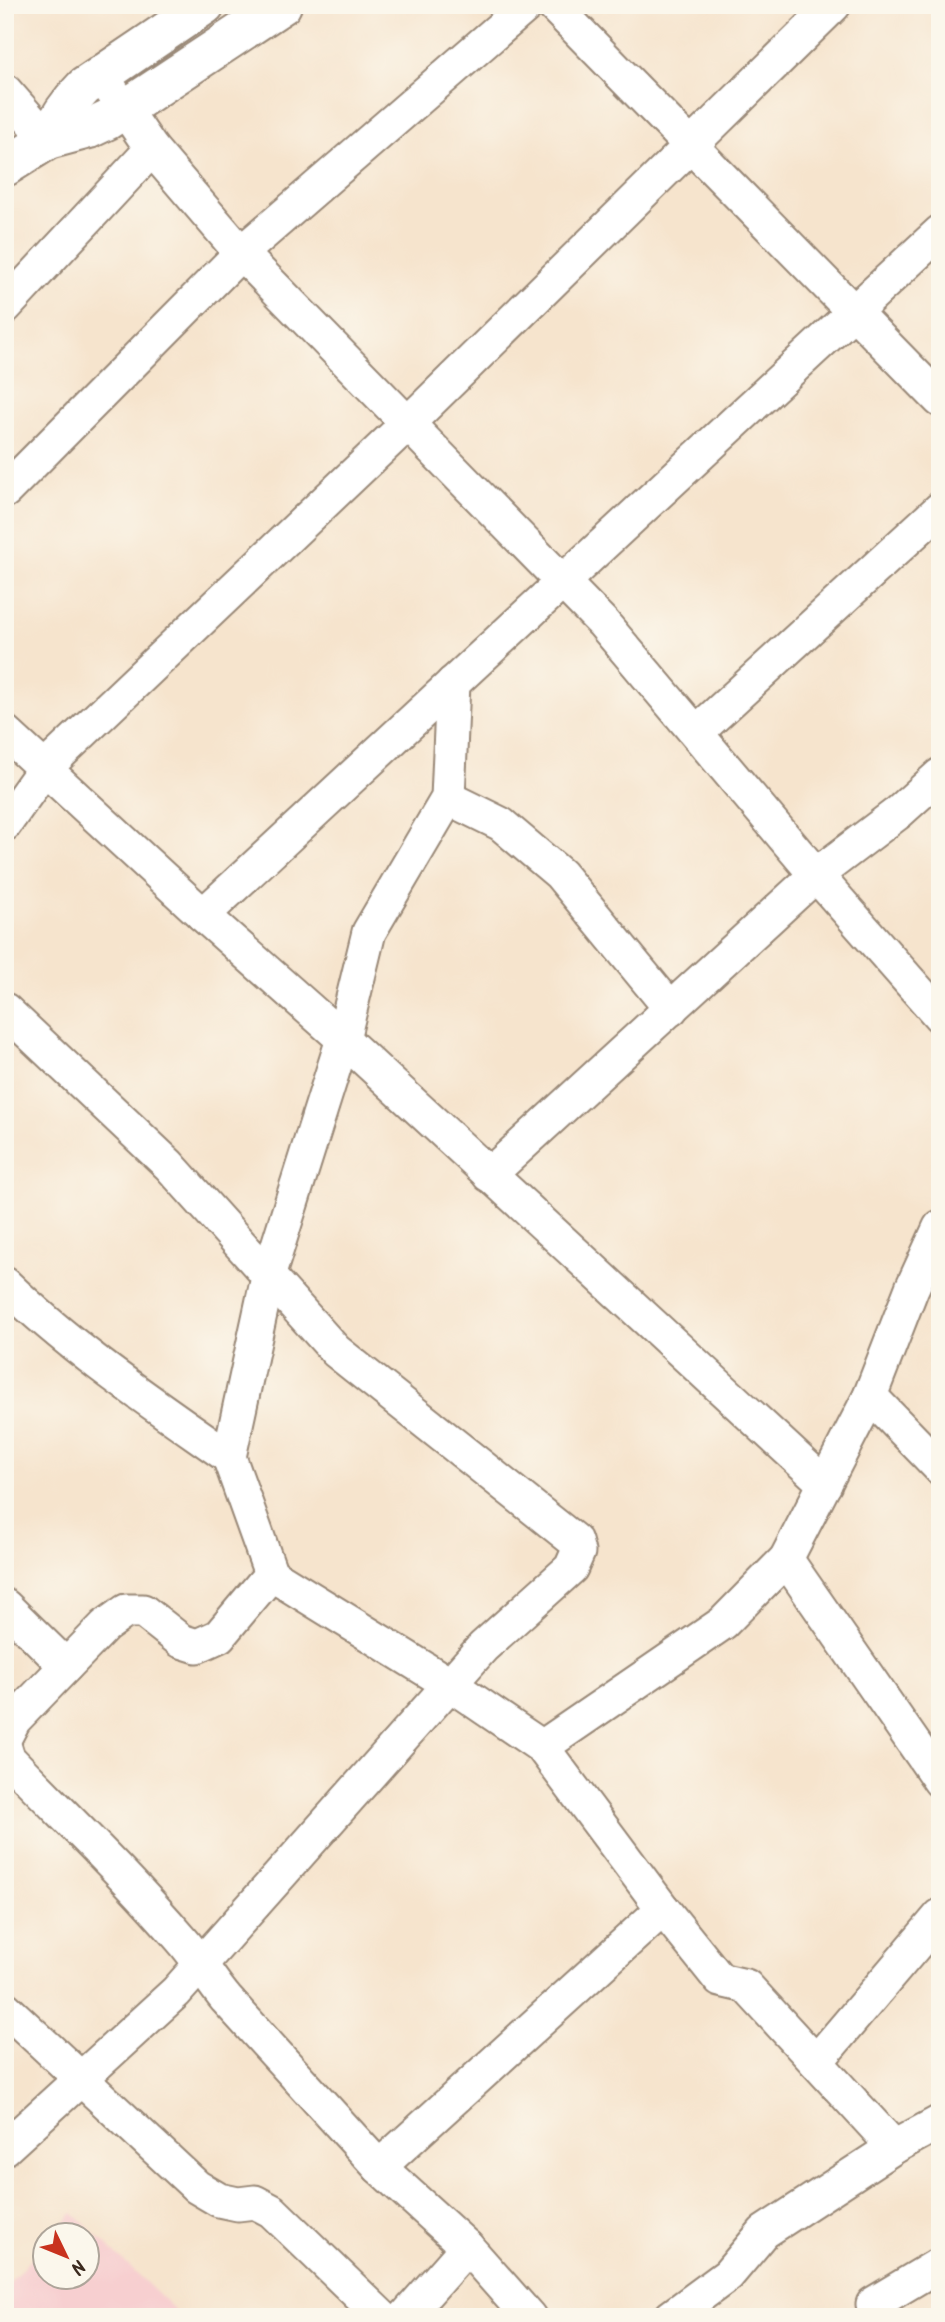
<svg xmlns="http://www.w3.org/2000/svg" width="945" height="2322" font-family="Kalam,sans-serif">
<rect width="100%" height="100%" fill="#fbf7ec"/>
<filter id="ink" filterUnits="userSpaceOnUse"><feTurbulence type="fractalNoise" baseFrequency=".0143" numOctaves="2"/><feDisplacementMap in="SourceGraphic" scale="14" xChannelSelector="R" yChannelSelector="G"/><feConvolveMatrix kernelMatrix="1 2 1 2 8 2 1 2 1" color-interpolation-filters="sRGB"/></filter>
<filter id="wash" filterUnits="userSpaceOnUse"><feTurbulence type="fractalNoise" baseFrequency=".00686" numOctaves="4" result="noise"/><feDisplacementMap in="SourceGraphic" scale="28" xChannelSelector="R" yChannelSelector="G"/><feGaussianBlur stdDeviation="1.57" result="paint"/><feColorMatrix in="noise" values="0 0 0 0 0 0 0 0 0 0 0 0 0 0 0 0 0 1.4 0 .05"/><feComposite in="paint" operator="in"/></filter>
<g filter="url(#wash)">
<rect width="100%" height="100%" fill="#f6e4cd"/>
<polygon fill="#f7cfd0" points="73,2213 182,2317 5,2317 5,2288 45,2243 46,2276 88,2276 88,2234 53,2234"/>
</g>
<g filter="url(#ink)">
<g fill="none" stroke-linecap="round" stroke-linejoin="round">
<defs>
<g id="minor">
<polyline points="553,5 940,400"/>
<polyline points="101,75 152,149 241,253 603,623 816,875 940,1016"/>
<polyline points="5,91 48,140"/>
<polyline points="5,307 152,149"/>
<polyline points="5,491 241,253 527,5"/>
<polyline points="453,683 448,798 369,932 343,1039 268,1277 229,1457 271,1574 451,1685 542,1747 663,1909 720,1980 746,1986 894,2147"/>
<polyline points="5,732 203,915 343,1039 825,1484"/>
<polyline points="697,732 940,509"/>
<polyline points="448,798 501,824 560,874 671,1009"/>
<polyline points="5,824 44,769 408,423 834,5"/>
<polyline points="203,915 940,232"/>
<polyline points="5,1010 169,1165 336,1351 575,1541 578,1552 571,1568 483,1647 176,1992 5,2148"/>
<polyline points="489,1175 816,875 899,812 940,775"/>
<path d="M5,1284C73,1350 151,1402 229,1457"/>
<polyline points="870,1396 940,1468"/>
<polyline points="786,1559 940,1781"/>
<polyline points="5,1606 66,1666"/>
<polyline points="5,1737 14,1720 105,1626 126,1611 143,1611 181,1641 197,1646 219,1636 271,1574"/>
<polyline points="542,1747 723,1623 786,1559 870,1396 912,1288 940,1227"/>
<path d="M5,1748L8,1758C66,1818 127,1876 181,1939C198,1958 210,1980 226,1999L379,2167L467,2247L529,2317"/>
<polyline points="5,2008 197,2187 219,2200 238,2204 255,2202 272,2211 382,2317"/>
<polyline points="816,2062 940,1916"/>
<polyline points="379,2167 663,1909"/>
<polyline points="873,2304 935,2267 940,2268"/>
<polyline points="405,2317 467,2247"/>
<polyline points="671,2317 728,2275 764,2232 894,2147 940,2122"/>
</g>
<g id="tertiary">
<path d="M48,140C57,119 67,104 84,87L205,5"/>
<polyline points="5,167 48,140 89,129 108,120 282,5"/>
</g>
</defs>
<use href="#minor" stroke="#988776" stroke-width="37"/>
<use href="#tertiary" stroke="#988776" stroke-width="42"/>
<use href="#minor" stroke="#fff" stroke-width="33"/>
<use href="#tertiary" stroke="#fff" stroke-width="38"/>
</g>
</g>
<rect width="945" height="2322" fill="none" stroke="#fbf7ec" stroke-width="28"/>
<g transform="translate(66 2256) rotate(133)"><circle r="33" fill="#fbf7ec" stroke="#aea59a" stroke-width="2"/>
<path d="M0-5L12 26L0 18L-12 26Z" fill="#c8321e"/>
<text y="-10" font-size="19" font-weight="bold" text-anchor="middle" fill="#3b2a1e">N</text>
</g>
</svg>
